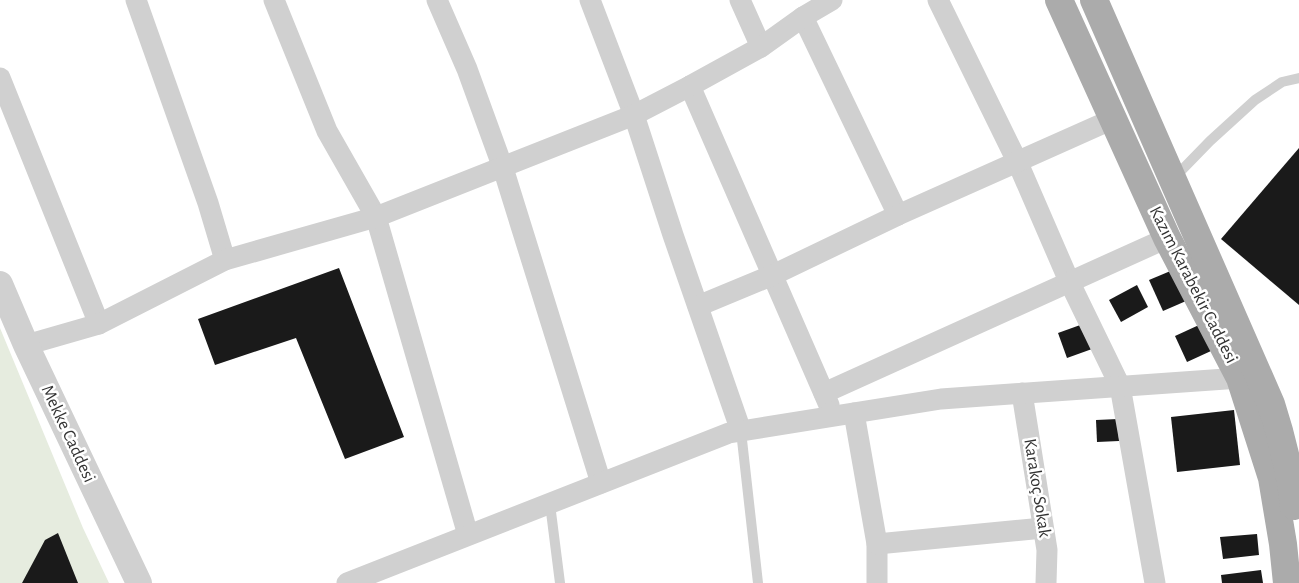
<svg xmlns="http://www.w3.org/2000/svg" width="1299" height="583" font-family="'Alegreya Sans',sans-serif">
<rect width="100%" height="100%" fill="#fff"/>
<polygon fill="#e6ecdf" points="0,328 83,528 109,583 0,583"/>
<g fill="#1a1a1a">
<polygon points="1299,148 1299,305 1221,239"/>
<polygon points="1180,267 1193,298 1163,311 1149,280"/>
<polygon points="339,268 404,437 345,459 296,338 215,365 198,319"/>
<polygon points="1137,285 1148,307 1121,322 1109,300"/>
<polygon points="1083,324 1092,349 1067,358 1058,333"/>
<polygon points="1199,325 1211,351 1187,362 1175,336"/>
<polygon points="1234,410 1240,465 1177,472 1171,417"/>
<polygon points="1118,419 1119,441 1097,442 1096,420"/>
<polygon points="58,533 78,583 22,583 45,540"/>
<polygon points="1257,534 1259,555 1223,559 1220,537"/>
<polygon points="1261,570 1263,583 1222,583 1221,575"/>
</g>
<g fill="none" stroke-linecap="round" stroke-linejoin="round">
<g stroke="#d0d0d0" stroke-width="10">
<polyline points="1175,177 1210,141 1255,100 1282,82 1299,78"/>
<polyline points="741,431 758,583"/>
<polyline points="550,504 560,583"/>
</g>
<g stroke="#d0d0d0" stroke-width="21">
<polyline points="136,0 208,203 225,260"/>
<polyline points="274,0 327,131 376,217 468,535"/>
<polyline points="437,0 467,69 503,168 601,483"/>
<polyline points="590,0 634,115 673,235 741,431"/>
<polyline points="740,0 761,47"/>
<polyline points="938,0 1017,161 1069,281 1120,386 1155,583"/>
<polyline points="803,17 898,215"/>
<polyline points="0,78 99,324"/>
<polyline points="690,86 829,405"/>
<polyline points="698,306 773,275 898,215 1113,119"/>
<polyline points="26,345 99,324 225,260 376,217 634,115 690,86 761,47 803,17 832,0"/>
<polyline points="824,393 1167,238"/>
<polyline points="1022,393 1047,550 1046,583"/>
<polyline points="854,413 877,544 877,583"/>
<polyline points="877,544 1043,528"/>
<polyline points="347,583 729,433 941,399 1240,378"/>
</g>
<polyline stroke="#d0d0d0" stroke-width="26" points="0,284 26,345 139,583"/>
<g stroke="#ababab" stroke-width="28">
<polyline points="1059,0 1167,238 1240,378 1272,478 1283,544 1287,583"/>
<path d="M1094,0L1271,404C1282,438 1290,471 1294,506"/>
</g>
</g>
<g text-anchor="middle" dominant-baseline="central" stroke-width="5" stroke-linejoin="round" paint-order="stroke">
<g font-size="18" fill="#333" stroke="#fff">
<text transform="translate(1193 285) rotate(63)">Kazım Karabekir Caddesi</text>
<text transform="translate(68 434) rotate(65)">Mekke Caddesi</text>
<text transform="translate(1037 488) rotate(81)">Karakoç Sokak</text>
</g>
</g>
</svg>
